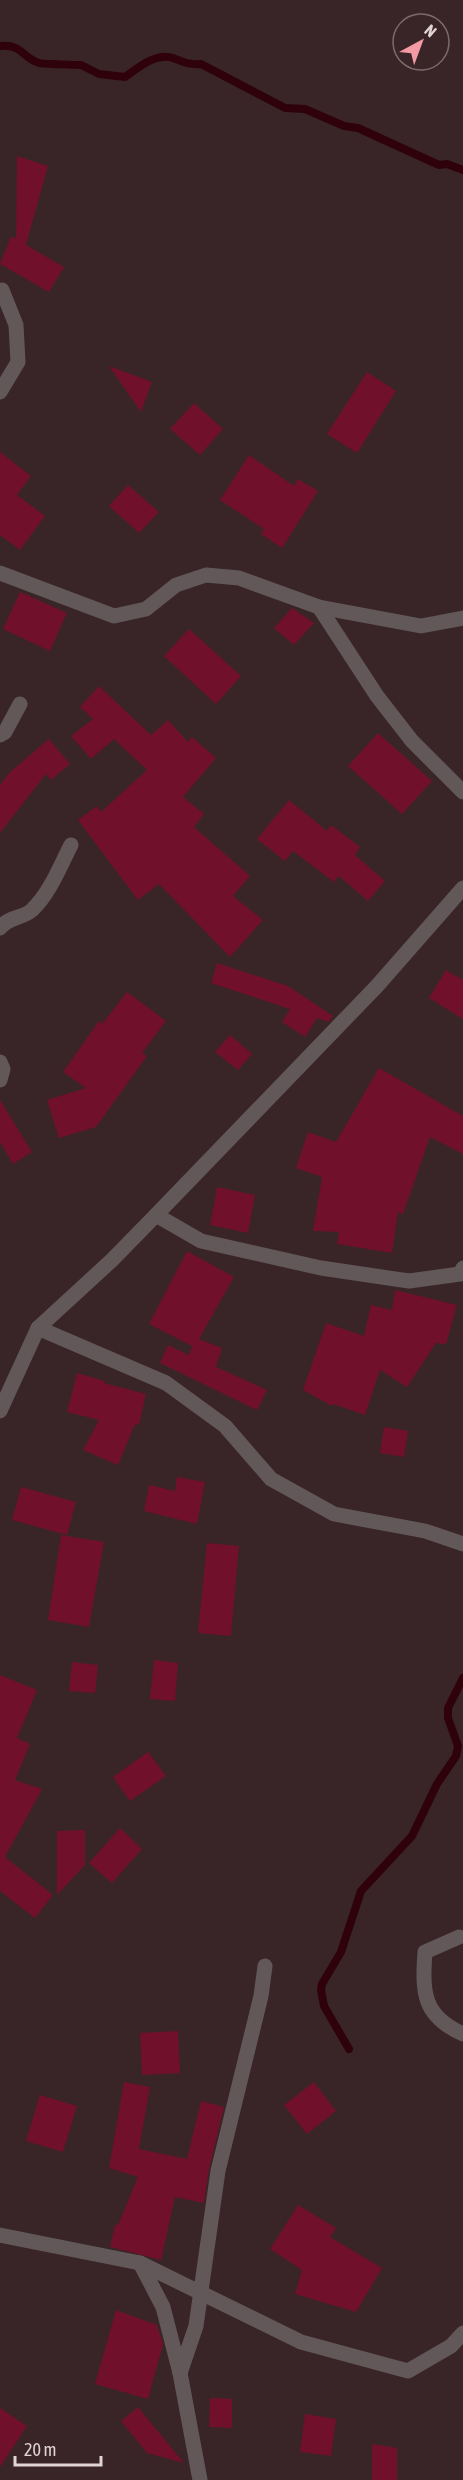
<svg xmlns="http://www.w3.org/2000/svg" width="463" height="2480" font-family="'Asap Condensed',sans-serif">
<rect width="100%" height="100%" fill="#392527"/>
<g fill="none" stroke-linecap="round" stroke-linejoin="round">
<g stroke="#2f010b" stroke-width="8">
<path d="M0,46C23,44 22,58 39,63C42,64 79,65 81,65L99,74L125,77C138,68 156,52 173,58C184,62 188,65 201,64L285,108L305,109L344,126L358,128L439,165L447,164L463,170"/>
<polyline points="349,2049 324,2006 321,1990 322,1984 341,1952 361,1891 412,1836 437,1784 456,1756 458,1746 448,1718 448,1708 463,1678"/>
</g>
</g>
<g fill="#70102a">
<polygon points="17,156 48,166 26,245 64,267 49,292 0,264 11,236 16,239"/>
<polygon points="109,366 152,382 141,412"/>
<polygon points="367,372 396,391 357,453 327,434"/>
<polygon points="194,403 223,429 200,455 170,429"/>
<polygon points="0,452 31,476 17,495 45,516 20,550 0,535"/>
<polygon points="249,455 294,486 298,479 318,491 282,548 261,534 264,529 220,500"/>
<polygon points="128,485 159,512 139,533 109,506"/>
<polygon points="20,592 67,613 50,651 3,629"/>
<polygon points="292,608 314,623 294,645 274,628"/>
<polygon points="189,629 241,676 216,704 164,656"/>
<polygon points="99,686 151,735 168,720 188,742 192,737 216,758 183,797 204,814 194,827 250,876 233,896 263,920 230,957 159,884 138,900 78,820 97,806 101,812 147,770 114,739 91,759 71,736 93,719 80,707"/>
<polygon points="378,733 432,781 402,814 348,766"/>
<polygon points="49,739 70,764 51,780 46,774 0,833 0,785 10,772"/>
<polygon points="289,800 327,831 331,825 360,847 355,855 385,881 368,901 339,876 334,882 293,851 285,861 257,839"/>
<polygon points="217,963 288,986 333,1016 329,1022 317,1018 305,1037 282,1022 290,1009 211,983"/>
<polygon points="446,970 463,980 463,1019 429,998"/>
<polygon points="127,992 166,1021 142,1053 147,1056 96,1127 59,1138 47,1100 86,1088 63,1072 99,1021 102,1024"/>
<polygon points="230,1035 252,1054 238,1070 215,1052"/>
<polygon points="379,1068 463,1116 463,1154 430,1137 403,1214 398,1212 392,1253 337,1244 339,1232 313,1231 322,1177 296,1168 308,1132 336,1142"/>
<polygon points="0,1100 32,1152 13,1164 0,1142"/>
<polygon points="217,1187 255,1195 248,1233 210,1225"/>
<polygon points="187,1251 234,1277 199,1339 222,1348 216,1367 267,1390 257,1410 160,1363 168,1345 189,1355 192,1346 149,1324"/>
<polygon points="395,1290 457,1305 446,1344 436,1343 407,1387 380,1370 365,1415 333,1404 332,1406 303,1390 326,1323 364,1336 371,1305 392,1310"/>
<polygon points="77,1373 105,1381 104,1383 146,1394 139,1425 135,1424 118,1465 83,1450 99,1420 67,1412"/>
<polygon points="384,1427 408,1431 404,1457 380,1453"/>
<polygon points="177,1477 205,1482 197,1524 144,1511 149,1485 175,1491"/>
<polygon points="21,1487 76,1502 67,1535 12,1520"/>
<polygon points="61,1535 104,1542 89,1627 48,1620"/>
<polygon points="207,1543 239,1546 231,1636 198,1633"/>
<polygon points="154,1660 178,1663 175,1701 150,1699"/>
<polygon points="72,1662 98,1665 95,1693 69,1691"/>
<polygon points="0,1675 37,1690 17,1738 30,1744 15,1780 42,1789 5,1857 53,1895 35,1918 0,1891"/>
<polygon points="148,1752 166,1776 130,1801 113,1777"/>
<polygon points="120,1828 142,1849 112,1883 89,1863"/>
<polygon points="85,1830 85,1865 57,1895 57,1831"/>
<polygon points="178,2031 180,2073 142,2075 140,2033"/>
<polygon points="124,2082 150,2087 139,2149 187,2159 201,2101 224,2107 209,2169 204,2203 175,2197 161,2260 110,2247 115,2225 118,2225 138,2177 109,2168"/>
<polygon points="314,2082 336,2111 307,2134 284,2105"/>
<polygon points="40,2095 77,2106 63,2152 26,2141"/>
<polygon points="298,2205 336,2228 330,2237 382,2268 356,2312 295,2294 302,2270 270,2249"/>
<polygon points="116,2310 157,2325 163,2344 148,2399 95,2384"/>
<polygon points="210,2398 232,2399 232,2428 209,2427"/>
<polygon points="138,2407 184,2463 147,2453 121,2421"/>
<polygon points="0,2408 27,2426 0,2467"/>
<polygon points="305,2414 336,2419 331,2456 300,2452"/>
<polygon points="372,2444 397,2448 397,2480 372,2480"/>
</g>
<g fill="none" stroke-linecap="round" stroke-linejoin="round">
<g stroke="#635859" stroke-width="15">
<polyline points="0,392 18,362 16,325 2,290"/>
<polyline points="0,573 114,616 146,609 176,585 206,575 239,578 319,607 421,626 463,618"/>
<polyline points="319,607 377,696 412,741 463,792"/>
<polyline points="0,735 5,732 20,704"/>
<path d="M0,928C9,916 22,919 32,910C50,893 60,866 71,845"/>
<polyline points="0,1062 3,1069 0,1080"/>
<polyline points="156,1215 201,1241 321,1268 409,1281 460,1274 463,1268"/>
<polyline points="38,1328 166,1383 225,1426 271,1479 334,1514 425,1531 463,1544"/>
<polyline points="0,1411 38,1328 112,1260 156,1215 377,986 463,888"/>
<path d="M459,1937L425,1952C422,1993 423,2016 463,2034"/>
<polyline points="0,2235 140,2263 301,2342 408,2371 451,2346 463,2333"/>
<polyline points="140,2263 163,2307 180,2373 200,2480"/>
<polyline points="180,2373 196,2326 218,2171 261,1996 265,1966"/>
</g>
</g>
<g transform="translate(421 42) rotate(41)"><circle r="28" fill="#392527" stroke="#7c6b6d" stroke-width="1.5"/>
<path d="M0-4.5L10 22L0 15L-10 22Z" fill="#f49aa5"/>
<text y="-9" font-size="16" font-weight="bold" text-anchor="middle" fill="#e1d4d5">N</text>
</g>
<path d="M15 2456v9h86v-9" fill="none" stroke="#e1d4d5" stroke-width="3"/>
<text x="24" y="2456" font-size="18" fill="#e1d4d5" stroke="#392527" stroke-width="4.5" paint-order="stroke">20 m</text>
</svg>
